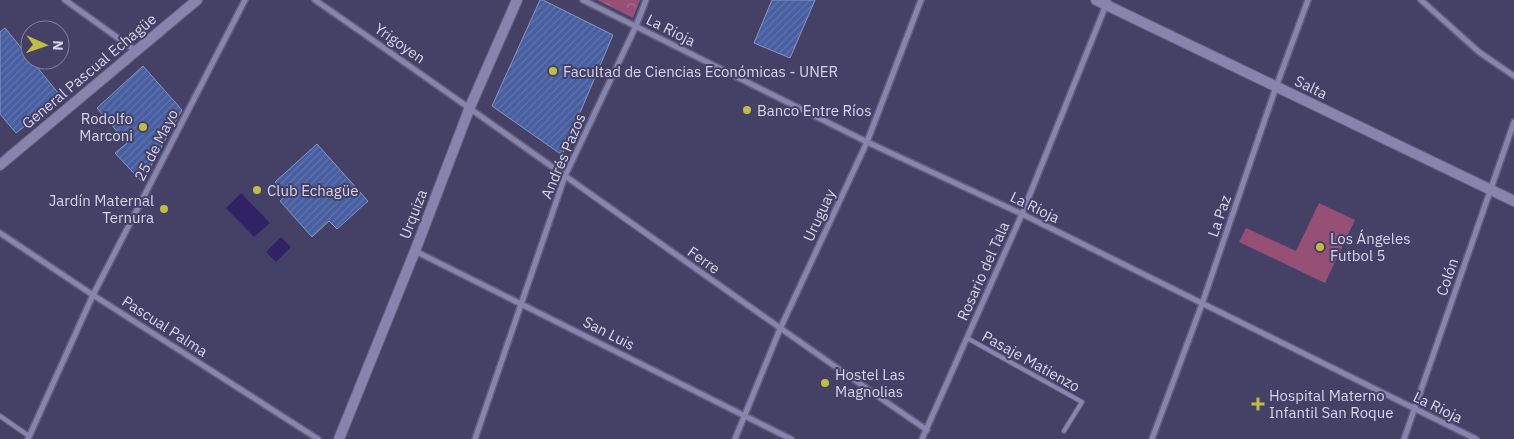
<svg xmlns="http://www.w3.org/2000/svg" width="1514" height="439" font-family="'IBM Plex Sans',sans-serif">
<defs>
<pattern id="park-crowns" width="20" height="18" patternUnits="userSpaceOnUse" patternTransform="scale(1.25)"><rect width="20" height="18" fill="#964f75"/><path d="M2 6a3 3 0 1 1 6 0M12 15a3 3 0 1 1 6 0" fill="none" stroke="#a9708f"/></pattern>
<pattern id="building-hatch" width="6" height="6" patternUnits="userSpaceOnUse" patternTransform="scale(1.25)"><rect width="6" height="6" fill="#475ea1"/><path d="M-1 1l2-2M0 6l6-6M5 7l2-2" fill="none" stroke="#6174ae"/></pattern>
</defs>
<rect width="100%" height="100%" fill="#444066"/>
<polygon fill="#964f75" points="1319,203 1355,220 1325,283 1239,242 1246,228 1296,251"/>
<polygon fill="url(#park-crowns)" points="597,0 640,0 633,18"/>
<g fill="#302264">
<polygon points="241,193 270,223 254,237 226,208"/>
<polygon points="281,237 291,247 276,262 266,252"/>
</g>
<g fill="url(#building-hatch)" stroke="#8797c0">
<polygon points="540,0 543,0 613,35 562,155 492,106"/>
<polygon points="772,0 815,0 790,58 754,43"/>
<polygon points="5,28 59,94 39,110 41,113 16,133 0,114 0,32"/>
<polygon points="143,66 182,110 142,182 115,153 127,143 97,108"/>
<polygon points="317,144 368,201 337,229 329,221 312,237 280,201 287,195 275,182"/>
</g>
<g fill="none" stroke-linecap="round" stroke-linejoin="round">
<defs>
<g id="lane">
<polyline points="967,338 1082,402 1064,431"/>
<polyline points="0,416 29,436"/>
</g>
<g id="street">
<polyline points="65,0 136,51"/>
<path d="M315,0C520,142 721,289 927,430"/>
<polyline points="583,0 867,142 1022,214 1476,439"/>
<polyline points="1421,0 1479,52 1514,76"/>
<polyline points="0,233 93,295 318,439"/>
<polyline points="415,251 791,439"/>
<polyline points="28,439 93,295 245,0"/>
<polyline points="475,439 565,176 636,26 646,0"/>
<polyline points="735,439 780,329 867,142 921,0"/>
<polyline points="922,439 1022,214 1108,0"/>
<polyline points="1152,439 1202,304 1276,87 1308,0"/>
<polyline points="1404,439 1514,122"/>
</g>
<g id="secondary">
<polyline points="1096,0 1514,201"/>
<polyline points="0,165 197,0"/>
<polyline points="339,439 415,251 470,107 517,0"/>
</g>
</defs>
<use href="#lane" stroke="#625e7e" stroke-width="6"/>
<use href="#street" stroke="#625e7e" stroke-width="8"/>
<use href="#secondary" stroke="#625e7e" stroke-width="12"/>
<use href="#lane" stroke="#8784ae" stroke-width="4"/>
<use href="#street" stroke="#8784ae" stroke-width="5"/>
<use href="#secondary" stroke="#8784ae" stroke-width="10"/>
</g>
<g fill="#c0be40" stroke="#444066" stroke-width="2">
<circle cx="553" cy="71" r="5"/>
<circle cx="747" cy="110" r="5"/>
<circle cx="143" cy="127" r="5"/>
<circle cx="257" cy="190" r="5"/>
<circle cx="164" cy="209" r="5"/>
<circle cx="1320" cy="247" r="5"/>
<circle cx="825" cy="383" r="5"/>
<path d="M1255.5 396.5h5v5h5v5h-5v5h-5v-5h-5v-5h5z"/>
</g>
<g text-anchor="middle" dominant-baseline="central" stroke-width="4" stroke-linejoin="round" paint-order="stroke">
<g font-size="15" fill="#d6d4ec" stroke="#444066">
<text transform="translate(671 30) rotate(27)">La Rioja</text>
<text transform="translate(400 43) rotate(35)">Yrigoyen</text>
<text transform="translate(89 71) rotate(-40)">General Pascual Echagüe</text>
<text transform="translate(1311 87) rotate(26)">Salta</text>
<text transform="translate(156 145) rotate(-63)">25 de Mayo</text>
<text transform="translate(563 156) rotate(-67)">Andrés Pazos</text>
<text transform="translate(1035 207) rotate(26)">La Rioja</text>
<text transform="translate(413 214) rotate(-69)">Urquiza</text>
<text transform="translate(819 215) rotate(-65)">Uruguay</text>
<text transform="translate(1219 216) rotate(-71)">La Paz</text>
<text transform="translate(704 260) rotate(35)">Ferre</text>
<text transform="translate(983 271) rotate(-66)">Rosario del Tala</text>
<text transform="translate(1447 277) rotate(-71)">Colón</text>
<text transform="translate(165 326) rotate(33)">Pascual Palma</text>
<text transform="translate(609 333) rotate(27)">San Luis</text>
<text transform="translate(1031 361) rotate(29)">Pasaje Matienzo</text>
<text transform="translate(1438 407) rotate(26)">La Rioja</text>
</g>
<g font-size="15" fill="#d6d4ec" stroke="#444066" text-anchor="start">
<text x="563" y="71">Facultad de Ciencias Económicas - UNER</text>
<text x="757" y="110">Banco Entre Ríos</text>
<text x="133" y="118" text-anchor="end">Rodolfo<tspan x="133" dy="17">Marconi</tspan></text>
<text x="267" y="190">Club Echagüe</text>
<text x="154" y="200" text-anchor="end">Jardín Maternal<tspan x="154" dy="17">Ternura</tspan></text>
<text x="1330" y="238">Los Ángeles<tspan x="1330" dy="17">Futbol 5</tspan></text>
<text x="835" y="374">Hostel Las<tspan x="835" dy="17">Magnolias</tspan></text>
<text x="1269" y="395">Hospital Materno<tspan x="1269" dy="17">Infantil San Roque</tspan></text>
</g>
</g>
<g transform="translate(45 45) rotate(92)"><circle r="24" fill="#444066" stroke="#7e7b9c"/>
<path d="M0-4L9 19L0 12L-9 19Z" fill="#c0be40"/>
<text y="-8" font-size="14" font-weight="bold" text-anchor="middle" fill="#d6d4ec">N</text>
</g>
</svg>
